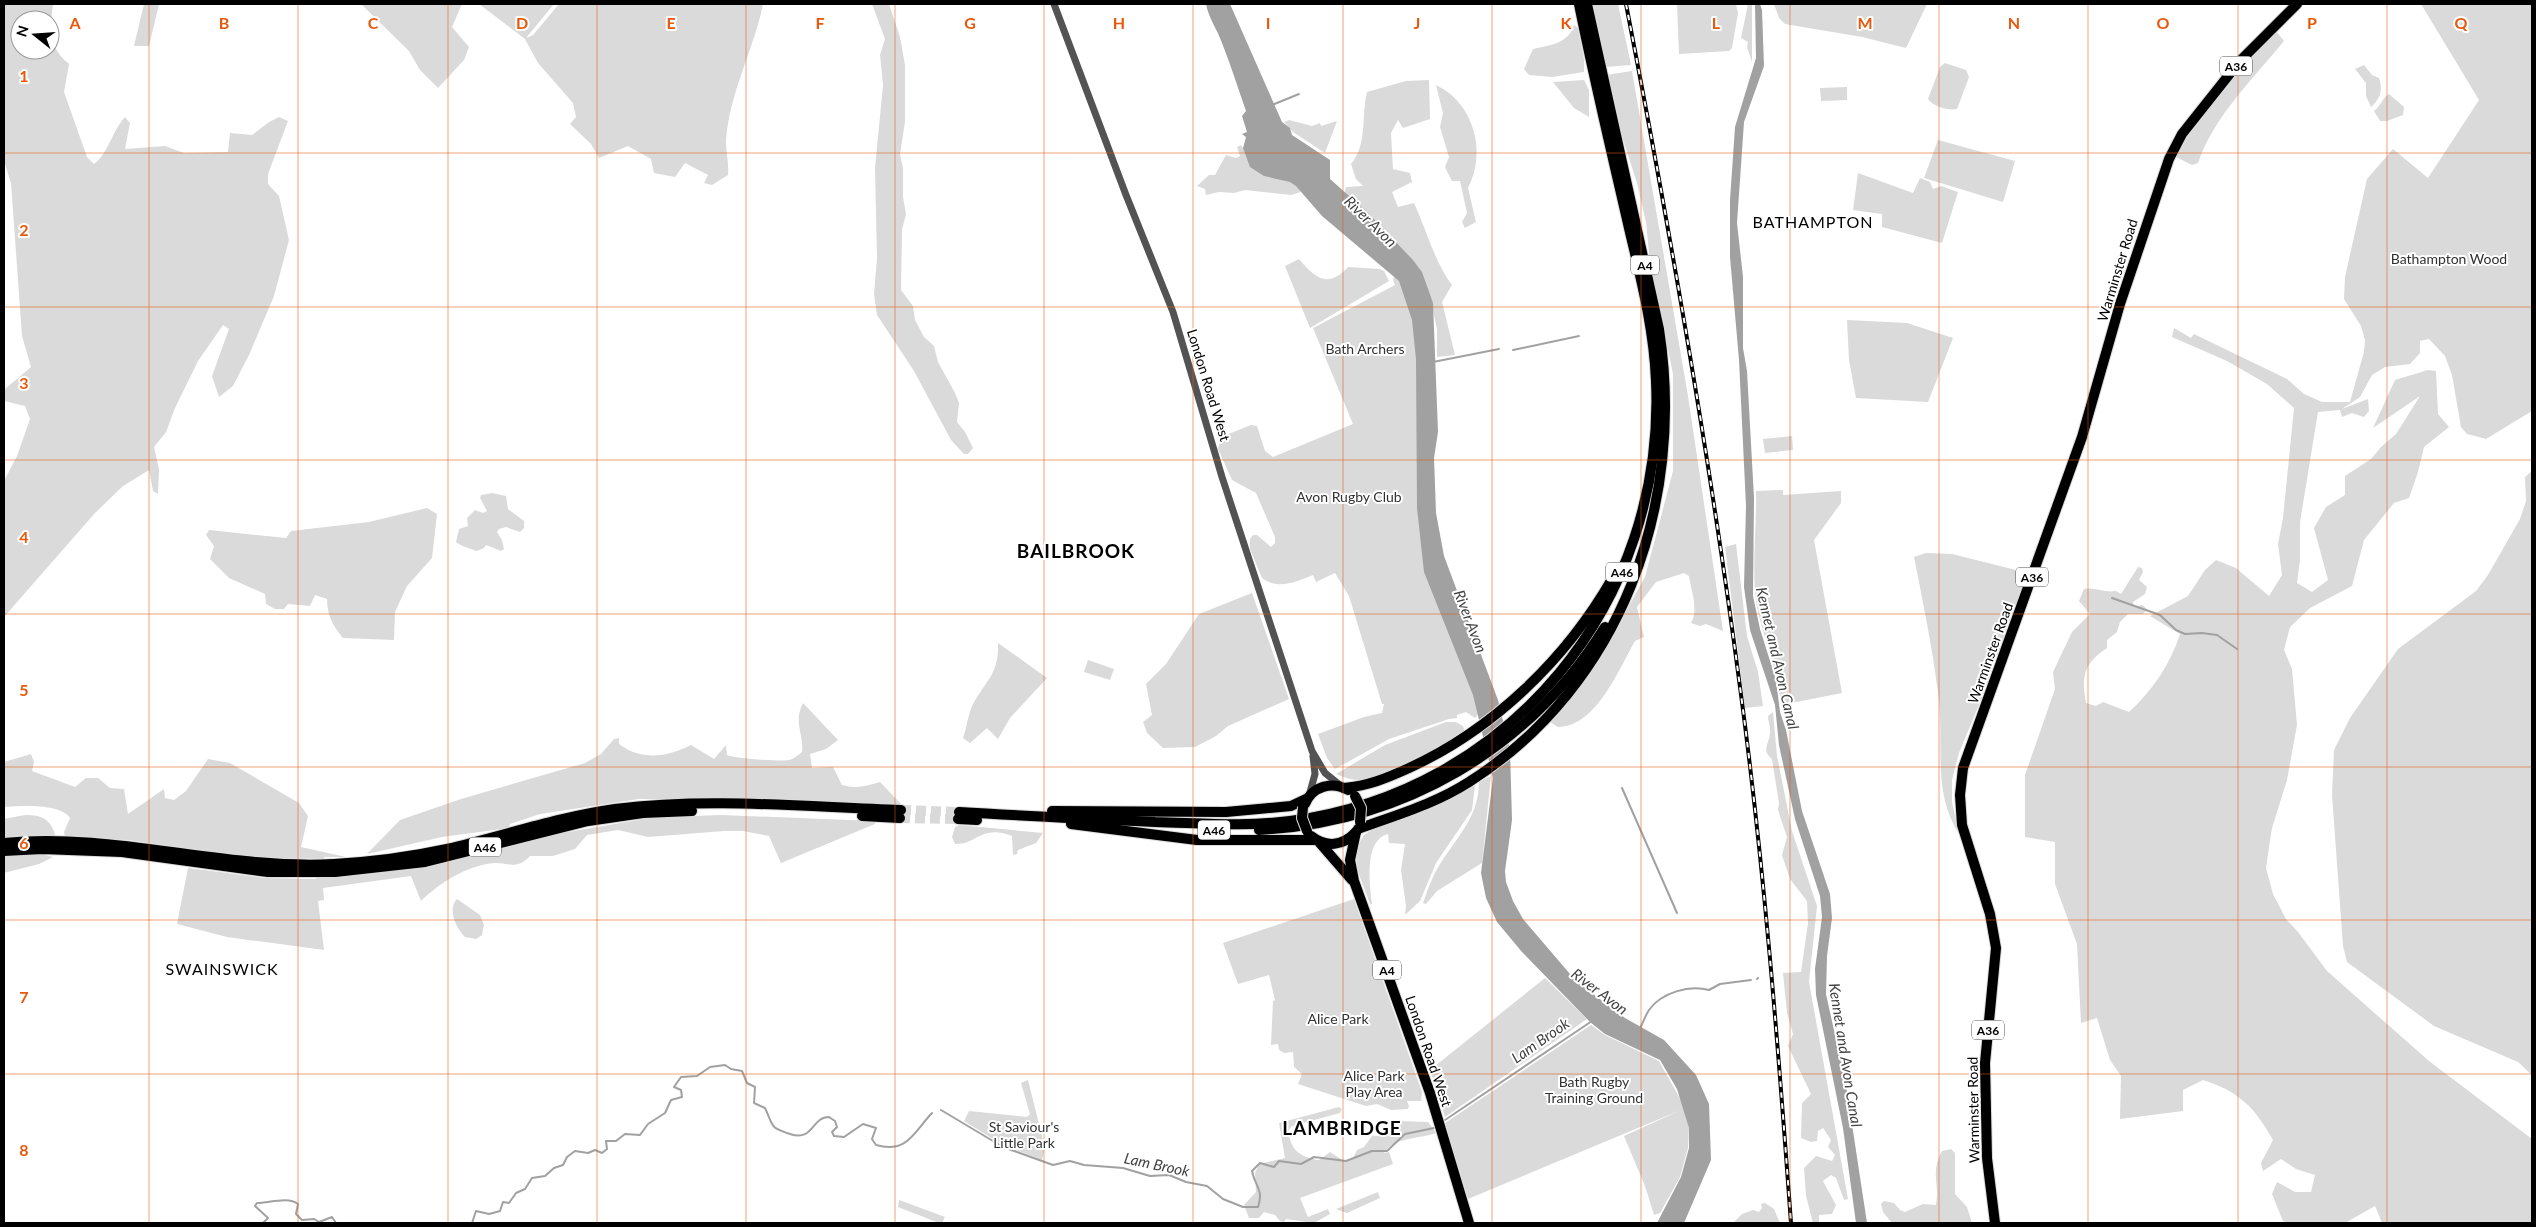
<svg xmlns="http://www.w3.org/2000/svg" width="2536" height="1227" font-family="Lato,sans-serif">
<rect width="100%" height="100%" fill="#fff"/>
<g fill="#dadada" fill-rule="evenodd">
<path d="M4,4H53C50,29 48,47 69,64L64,92L87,157L94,164C108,154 112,131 125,117L130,123L125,149L165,146L184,153L228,152L230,133L252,135L269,122L279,117L288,121L268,174V184L279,196L289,240L274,296L249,355L233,386L219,397L212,376L229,329L223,325L198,361L175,408L166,432L154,447L159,469L158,494L153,491L149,470L123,486L95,513L4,617V481L17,456L30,419L25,406L4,401L5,389L31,367L22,336L11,183L4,161ZM20,20H50V50H20Z"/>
<polygon points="144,4 159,4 149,46 134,46"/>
<polygon points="361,4 462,4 452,27 469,47 464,60 438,88 420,70 409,51"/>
<path d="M479,4H554L526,38L533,35L559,4H763C754,49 729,94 726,141C726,152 729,164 728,175L712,185L704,183L708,175L685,163L675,177L654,173L651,159L628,146L599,158L591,144L570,124L576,117L573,103L538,63L525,39Z"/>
<polygon points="872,4 889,4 900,37 905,65 905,122 900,154 903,168 903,197 906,214 902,230 901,290 913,306 915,320 924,337 934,346 938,362 955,393 959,403 957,422 965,432 973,448 968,454 964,454 951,440 914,371 877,315 874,294 877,258 875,168 883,85 880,55 885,39"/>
<polygon points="1592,4 1618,4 1631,65 1606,67"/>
<polygon points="1677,4 1736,4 1738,13 1732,48 1729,51 1679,54"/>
<polygon points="1748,4 1752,4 1752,62 1747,47 1748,42 1741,38"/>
<polygon points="1774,4 1927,4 1906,48 1862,37 1785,24 1779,18"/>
<path d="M2421,4H2532V411L2486,439L2467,434L2461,427L2452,375L2445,356L2429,339L2420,341V353L2410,364L2385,367L2372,375L2360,397L2342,409L2368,399L2369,411L2364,417L2352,413L2342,417L2340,410L2318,412L2300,522V560L2297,583L2312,592L2328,580L2314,528L2326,507L2345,495V476L2371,459L2381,447L2396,434L2420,396L2373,428L2395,380L2428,370L2436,371L2438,414L2449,427L2424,447L2418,472L2409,498L2394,503L2364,540L2352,586L2310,608L2290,627L2284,650L2292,669L2297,725L2287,780L2272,828L2269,847L2266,868L2273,894L2286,919L2298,932L2327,971L2429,1061L2532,1139V1223H2382L2375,1206L2345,1223H2288L2283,1221L2272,1194L2277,1182L2295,1192H2311L2315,1175L2296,1169L2281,1159L2263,1171L2261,1163L2273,1140C2255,1108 2239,1091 2203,1080L2183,1090V1111L2120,1119L2121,1076L2110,1060L2097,1018L2081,1023L2077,944L2055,884V842L2025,837V775L2055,689L2053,672L2072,632L2090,614L2079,601L2084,589C2096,587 2104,593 2116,591L2121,594L2138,567L2142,568L2143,572L2139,580L2147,587L2145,594L2133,602L2134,607L2142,605L2147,609L2143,614H2128L2120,622L2117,632L2107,640V648C2084,663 2081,677 2086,703L2096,706L2103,702L2129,712C2152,691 2170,665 2180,634L2150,616L2188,596L2205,570L2216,560L2236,568L2269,596L2282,575L2278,544L2283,518L2294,408L2267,384L2227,361L2172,337L2174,328L2191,338L2194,334L2287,379L2304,394L2322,402H2350L2364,352L2365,340L2361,326L2344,299L2345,277L2367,179L2393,149L2428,178L2479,100Z"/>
<path d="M1574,25L1578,28L1584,59V72L1552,77L1529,75L1524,69L1533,49C1550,45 1568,44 1574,25Z"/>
<path d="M2275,30L2284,41C2253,79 2214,116 2198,163L2192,165L2176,157L2177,151L2185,137L2247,57Z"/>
<path d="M1945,63L1966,70L1969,77L1957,109C1948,111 1933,106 1928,99L1940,67Z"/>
<path d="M2364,65L2372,75L2379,78C2383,90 2381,98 2371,107L2366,96V83L2355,69Z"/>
<path d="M1632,71L1688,396L1723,631L1706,624L1700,626L1691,623C1699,610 1691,590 1689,576L1684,573L1656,582L1637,607L1644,637L1635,641C1619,669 1596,727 1558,727L1550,722L1595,666L1645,577L1673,471V374L1650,263L1646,222L1637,183L1612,105L1606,75Z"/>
<path d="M1429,80L1430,119L1403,128L1398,120L1391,133L1393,169L1410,173L1412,182L1392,192L1398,207L1414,203C1427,231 1434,261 1452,285L1442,302L1455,355L1437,357V329L1432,306L1344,195L1346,187L1363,186L1356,179L1351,164C1368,144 1361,115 1367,92L1406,81Z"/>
<polygon points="1584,80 1589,90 1589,117 1574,108 1553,82"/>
<path d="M1436,85C1474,103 1487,152 1468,188L1476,222L1465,228L1462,222L1467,213L1460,181H1452L1445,167L1449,157L1440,127L1443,113Z"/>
<polygon points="1847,87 1847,100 1821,101 1820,88"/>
<path d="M2389,94L2404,107L2403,115L2387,121H2380L2374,111C2381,106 2382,98 2389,94Z"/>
<polygon points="1289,120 1312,126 1320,123 1321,126 1337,121 1325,153 1293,132 1284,122"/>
<polygon points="1938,140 2015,161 2003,202 1924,178"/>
<polygon points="1241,145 1245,151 1292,178 1301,192 1291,195 1245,190 1234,193 1219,192 1206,195 1205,189 1197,186 1209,175 1215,175 1226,155 1236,158 1240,156 1237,147"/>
<polygon points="1858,173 1913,193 1920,178 1930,182 1933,189 1941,186 1958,192 1942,243 1882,227 1882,214 1853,210"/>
<path d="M1299,259C1315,278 1328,289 1348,267L1380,269L1384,271L1389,281L1310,328L1285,266Z"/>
<path d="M1396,271L1417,325L1418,477L1483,708L1475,718L1466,712L1457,715V718L1449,719L1389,739L1335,769L1327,758L1318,734L1364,717L1382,713L1384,704H1382L1349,596L1335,573L1316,582L1313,575C1296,582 1278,590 1262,578L1250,549V539L1253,535H1257L1271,547L1275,543V537L1256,493L1232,480L1218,449L1221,437L1251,425L1257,426L1265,451L1273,457L1353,424L1313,328L1395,285L1393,280Z"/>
<polygon points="1847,320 1907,323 1953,338 1928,402 1856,398 1849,360"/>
<polygon points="1792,436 1793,450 1765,453 1763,439"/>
<polygon points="2532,471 2532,1075 2518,1062 2434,1026 2347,962 2343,946 2332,795 2334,750 2350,718 2398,649 2476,591 2488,575 2520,519 2526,501 2525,477"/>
<path d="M1783,490V495L1841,491V503L1814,540L1842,693L1781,705C1778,671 1764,640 1757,607C1751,575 1757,525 1756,491Z"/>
<path d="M492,493L506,496L508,509L524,521V528L520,532L506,527L499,529L497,532L502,540L504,549L501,551L486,545L484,548L477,551C473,550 459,545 456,542L459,529L468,526L467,518L475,510L483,513L487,511L480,498L481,495Z"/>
<path d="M427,508L437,514L432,558L407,586L395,612L394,640L343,638C333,626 327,615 327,599L315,595L310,606L288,604L284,609H275L266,604L265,594L229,578L210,559L214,546L206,535L209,530L286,538L291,531L369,522Z"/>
<polygon points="1736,544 1747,636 1758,672 1763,706 1745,708 1725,547"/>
<path d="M1926,553L1952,554L2028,573L1983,695L1959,753L1952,780V802L1959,834C1931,791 1945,740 1938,692C1932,647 1923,602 1914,557Z"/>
<polygon points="1252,593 1289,699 1228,726 1216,736 1195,747 1163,748 1147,733 1143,722 1152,715 1146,684 1166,664 1199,614"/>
<path d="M998,643L1047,678L1010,718L998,739L987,728L970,743L963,738C967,727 968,714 973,704C987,679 999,674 998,643Z"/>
<polygon points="1088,660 1114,669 1110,680 1084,672"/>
<path d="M803,703L838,740L826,749L810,754L812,768L833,767L842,785C856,789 866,786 880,782L902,805L781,799H639L540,814L510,824L509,828L442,837L367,854L400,820L461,799L585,763L601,754L614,739L619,738V744C641,761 668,757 691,745L714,759L726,745L727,755C732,758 781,762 789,760C794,759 798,755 802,752C804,734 793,722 803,703Z"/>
<path d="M1773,712L1777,756L1792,831L1817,906L1809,982L1848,1199L1844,1200L1836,1178L1831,1175L1823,1181L1836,1205L1832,1214L1819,1215V1223H1813L1806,1196L1804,1168L1816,1156L1832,1161L1835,1155L1828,1147L1831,1140L1823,1128L1818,1131L1817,1141L1811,1142L1801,1138L1802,1103L1811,1094L1788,1046L1793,1034L1787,1013L1783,973L1801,972L1808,923L1807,901L1790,879L1782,855L1787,837L1778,810L1779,803L1772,759C1761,751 1769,744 1770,733C1771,727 1768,722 1768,716Z"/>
<path d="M1446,722H1456L1463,726L1465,732C1438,747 1389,779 1359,780C1351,780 1343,777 1336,774L1385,745Z"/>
<path d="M31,754L34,762L32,771L75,787L86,778H98L110,788L124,789L128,814L164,789L165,798L174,800L186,791L208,759L230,763L299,803L308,816L301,847L346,857H324V859L239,857L129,840L65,838L64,832L70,818C60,803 20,806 4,807V762Z"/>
<path d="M1491,776L1482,863L1437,891L1426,904L1423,903C1428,889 1433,874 1442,861C1459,835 1479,815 1479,782Z"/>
<path d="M1475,785L1472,810L1436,863L1420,901L1405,915L1406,906L1401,870L1405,844L1389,843L1388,834C1363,840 1370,886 1372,904H1370L1357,869L1356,857V849L1364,835L1377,827L1442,802Z"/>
<path d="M25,815C44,815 51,820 56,838H4V819Z"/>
<path d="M721,815L875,821V824L781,863L769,836L743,831H724L648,837L618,830L587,835L575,849L553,856H530C517,870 510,863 495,863C488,863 478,866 472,868C453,875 435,887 421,901L411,876L323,888L324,900L318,901L324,950L227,937L177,924L188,868L265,878L316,879V875L638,820L639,818Z"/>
<path d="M959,825L1043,833L1036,843L1018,850L1017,854L1013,855L1012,836C981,824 977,845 955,844L952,837L955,827Z"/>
<polygon points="41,854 53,857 39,864 4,873 4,855"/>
<path d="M457,899L480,915L484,925L482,935L476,939L465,937C456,928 447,909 457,899Z"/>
<polygon points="1354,899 1422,1092 1421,1101 1407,1101 1409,1106 1408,1109 1391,1110 1377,1104 1366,1106 1298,1084 1302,1074 1294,1067 1293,1052 1284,1053 1279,1050 1278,1044 1271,1045 1273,1001 1275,1000 1269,975 1238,984 1223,943"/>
<polygon points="1545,978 1587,1019 1445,1117 1430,1070"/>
<polygon points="1591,1025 1605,1035 1659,1061 1683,1104 1689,1128 1688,1148 1680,1177 1660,1213 1654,1215 1645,1186 1624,1136 1681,1110 1468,1199 1445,1123"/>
<polygon points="1028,1080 1045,1148 1042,1160 1001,1144 964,1121 969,1111 1027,1117 1030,1114 1021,1083"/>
<path d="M1339,1107L1342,1109L1340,1113L1292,1126L1288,1131C1291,1150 1299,1157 1319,1160L1330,1152L1344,1161L1352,1160L1357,1150L1364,1147L1372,1136H1379L1400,1121L1428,1122L1436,1133C1420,1139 1393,1137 1384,1153L1389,1152L1393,1164L1300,1198L1308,1217L1328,1209L1330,1214L1314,1223L1286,1219L1284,1222L1280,1221L1275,1215L1264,1212L1259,1218H1249L1244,1205L1256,1192L1255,1173L1259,1164L1285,1158L1279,1123Z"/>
<path d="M1951,1149L1955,1153V1194L1967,1207L1972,1223H1892L1883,1212L1881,1204L1884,1201L1894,1203L1900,1210L1905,1212L1923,1204L1936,1205C1940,1185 1930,1172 1942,1151Z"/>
<polygon points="1378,1192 1380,1198 1347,1213 1336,1209"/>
<polygon points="899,1200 945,1217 942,1223 939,1223 898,1207"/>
<polygon points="1765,1203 1774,1209 1780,1223 1733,1223 1742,1214 1753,1210 1759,1212 1762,1208 1761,1204"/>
</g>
<g fill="#a1a1a1">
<path d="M1206,4H1230L1282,122L1290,128L1292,135L1330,160V179L1366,211L1413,260L1422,272L1433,303L1438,432L1434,458L1436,513L1444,556L1498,700L1510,750L1512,820L1505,871L1506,882L1513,901L1523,919L1576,981L1625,1018L1664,1040L1696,1075L1709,1104L1711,1160L1684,1223H1657L1681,1177L1689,1148V1128L1677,1089L1660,1060L1605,1034L1590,1022L1522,952L1497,922L1486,898L1481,873L1493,778L1473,695L1424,572L1417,508L1416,359L1412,320L1399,281L1322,216L1296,186L1290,182L1264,176L1250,167L1243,148L1246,137L1242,134L1247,132L1242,116L1246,111C1238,88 1231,66 1222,43C1217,29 1209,19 1206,4Z"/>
<polygon points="1755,4 1760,4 1762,10 1764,66 1744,122 1737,223 1743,277 1743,348 1747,371 1754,498 1753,596 1760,629 1776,680 1780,712 1786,730 1802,811 1830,894 1832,918 1827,956 1826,994 1846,1085 1867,1223 1856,1223 1843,1128 1816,995 1815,969 1822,917 1820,896 1795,819 1779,745 1775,705 1750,630 1744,587 1746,506 1739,360 1730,257 1730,200 1735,127 1756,58"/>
</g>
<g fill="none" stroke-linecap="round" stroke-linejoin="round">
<g stroke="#a1a1a1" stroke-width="2">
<polyline points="1272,105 1299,94"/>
<polyline points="1513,350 1579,336"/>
<polyline points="1433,362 1499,349"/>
<polyline points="2112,598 2160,615 2176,630 2185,634 2202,633 2217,635 2237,649"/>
<polyline points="1622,788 1677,913"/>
<polyline points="1757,979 1758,978"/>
<path d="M1640,1028C1643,1023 1645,1016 1649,1010C1662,992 1689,985 1709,990L1720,984L1751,980"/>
<path d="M941,1110L1003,1147L1053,1165L1070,1161L1084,1165L1123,1168L1150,1176L1169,1175L1186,1182L1207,1186L1223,1199L1243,1207H1258C1264,1189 1255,1187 1252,1171L1260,1163L1274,1167L1279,1161L1301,1164L1314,1157L1346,1161L1372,1151H1387L1405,1134L1434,1128"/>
<polyline points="1445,1120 1592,1021"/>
<path d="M263,1223L268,1218L255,1206L257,1203C269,1203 288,1196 298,1204L296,1214L302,1220L314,1219L319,1222L332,1217L336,1223"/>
<path d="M472,1223L476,1211L489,1214L500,1211L503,1202L509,1203L516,1193L525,1189L532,1178L545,1176L554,1168L563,1165L567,1157L575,1151L588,1153L595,1150L602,1153L607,1149L606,1141H616L625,1134L640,1135L648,1124L665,1113L671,1100L682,1097L681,1090L674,1087L681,1077L697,1076L710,1067L725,1065L731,1069L742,1071L747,1083L755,1087L754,1103L765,1108C774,1127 769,1127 790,1134C814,1142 811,1117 829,1117L835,1121L837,1127L832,1132L834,1136L844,1137L863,1124L876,1128L872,1139L876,1145C907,1154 913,1133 932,1113"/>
</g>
<g stroke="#d9d9d9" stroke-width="10" stroke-dasharray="10 5" stroke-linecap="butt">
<polyline points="901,810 959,812"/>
<polyline points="900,818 958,819"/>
</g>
<defs>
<g id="highway">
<path d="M1344,788C1368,786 1387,778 1409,768C1494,729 1566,659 1612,579"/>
<path d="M1305,804C1312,786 1332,781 1348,790"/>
<polyline points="1052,811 1226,812 1291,806 1306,799"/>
<path d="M959,812C1024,816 1089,819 1155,822C1200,823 1245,827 1290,821C1510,792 1666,602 1656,381C1654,329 1641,279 1629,228C1612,154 1594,79 1579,4"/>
<polyline points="862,816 900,818"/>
<polyline points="958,819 977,820"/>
<polyline points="1071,824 1197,840 1316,840"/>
<path d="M1358,829C1396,815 1435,804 1469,782C1622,685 1686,503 1659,329L1587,4"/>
<path d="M1259,830C1403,822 1529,750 1605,627"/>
<polyline points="1356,832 1350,860 1354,881 1430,1093 1469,1223"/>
<path d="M1311,836C1326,848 1343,846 1356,832"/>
<polyline points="1319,842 1352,880"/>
<path d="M4,843C115,832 223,870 334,864C372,862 410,857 447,849C503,836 558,817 615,809C709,797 806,807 901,810"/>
<polyline points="4,851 42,849 122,852 268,872 335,872 425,862 588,821 643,813 692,811"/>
<polyline points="1995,1223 1987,1158 1985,1063 1996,948 1990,914 1962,825 1960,795 1963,768 2082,437 2120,304 2169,159 2182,134 2240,61 2297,4"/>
</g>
</defs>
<use href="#highway" stroke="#dbdbdb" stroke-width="12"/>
<g stroke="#535353" stroke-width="7">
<polyline points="1054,4 1126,195 1173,312 1222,477 1312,751 1325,773 1341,786"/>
<polyline points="1309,796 1315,774 1313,756"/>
</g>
<use href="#highway" stroke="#000" stroke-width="10"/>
<defs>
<path id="rail" d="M1626,4C1670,231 1710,458 1740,687C1764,865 1778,1044 1791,1223"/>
</defs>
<use href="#rail" stroke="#000" stroke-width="4"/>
<use href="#rail" stroke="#fff" stroke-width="2" stroke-dasharray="5.5" stroke-linecap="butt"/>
<defs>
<g id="highway-bridge">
<polyline points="1355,796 1361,808 1360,822"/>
<polyline points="1303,807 1302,818 1307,831"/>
</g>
</defs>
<use href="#highway-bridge" stroke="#dbdbdb" stroke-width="12" stroke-linecap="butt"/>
<use href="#highway-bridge" stroke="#000" stroke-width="10"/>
</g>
<path fill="none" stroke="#e8590c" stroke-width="1" stroke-opacity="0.55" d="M149,4V1223M298,4V1223M448,4V1223M597,4V1223M746,4V1223M895,4V1223M1044,4V1223M1193,4V1223M1343,4V1223M1492,4V1223M1641,4V1223M1790,4V1223M1939,4V1223M2088,4V1223M2238,4V1223M2387,4V1223M4,153H2532M4,307H2532M4,460H2532M4,614H2532M4,767H2532M4,920H2532M4,1074H2532"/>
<g text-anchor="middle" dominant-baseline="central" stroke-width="4" stroke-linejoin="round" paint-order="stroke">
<g fill="#fff" stroke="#4c4c4c" stroke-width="1">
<rect x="2220" y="56.5" width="32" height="19" rx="4"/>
<rect x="1631" y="255.5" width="28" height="19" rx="4"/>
<rect x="1606" y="562.5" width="32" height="19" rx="4"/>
<rect x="2016" y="567.5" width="32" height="19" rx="4"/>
<rect x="1198" y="820.5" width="32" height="19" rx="4"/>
<rect x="469" y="837.5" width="32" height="19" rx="4"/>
<rect x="1373" y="960.5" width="28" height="19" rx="4"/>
<rect x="1972" y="1020.5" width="32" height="19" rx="4"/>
</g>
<g font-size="12" font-weight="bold" fill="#000">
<text x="2236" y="66">A36</text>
<text x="1645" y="265">A4</text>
<text x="1622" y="572">A46</text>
<text x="2032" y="577">A36</text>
<text x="1214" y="830">A46</text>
<text x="485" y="847">A46</text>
<text x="1387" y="970">A4</text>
<text x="1988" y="1030">A36</text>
</g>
<g font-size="14" fill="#313131" stroke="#fff">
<text x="2449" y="258">Bathampton Wood</text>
<text x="1365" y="348">Bath Archers</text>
<text x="1349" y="496">Avon Rugby Club</text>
<text x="1338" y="1018">Alice Park</text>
<text x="1374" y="1075">Alice Park<tspan x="1374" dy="16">Play Area</tspan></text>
<text x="1594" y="1081">Bath Rugby<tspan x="1594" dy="16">Training Ground</tspan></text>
<text x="1024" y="1126">St Saviour's<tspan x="1024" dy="16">Little Park</tspan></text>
</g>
<g font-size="14" fill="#000" stroke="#fff">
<text transform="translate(2117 270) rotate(-73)">Warminster Road</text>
<text transform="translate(1209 385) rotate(73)">London Road West</text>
<text transform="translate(1990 653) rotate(-70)">Warminster Road</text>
<text transform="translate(1429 1051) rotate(71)">London Road West</text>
<text transform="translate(1973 1110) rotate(-91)">Warminster Road</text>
</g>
<g font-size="15" font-style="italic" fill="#424242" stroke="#fff">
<text transform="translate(1371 221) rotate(44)">River Avon</text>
<text transform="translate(1471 621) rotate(69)">River Avon</text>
<text transform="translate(1778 658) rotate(77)">Kennet and Avon Canal</text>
<text transform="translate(1600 991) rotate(37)">River Avon</text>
<text transform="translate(1540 1040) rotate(-35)">Lam Brook</text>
<text transform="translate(1846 1055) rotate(81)">Kennet and Avon Canal</text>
<text transform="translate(1157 1164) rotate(12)">Lam Brook</text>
</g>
<g font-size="16" letter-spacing="1" fill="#000" stroke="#fff">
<text x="1813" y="221">BATHAMPTON</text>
<text x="222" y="968">SWAINSWICK</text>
</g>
<g font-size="19" font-weight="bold" letter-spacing="1" fill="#000" stroke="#fff">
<text x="1076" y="550">BAILBROOK</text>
<text x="1342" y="1127">LAMBRIDGE</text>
</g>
</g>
<g font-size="16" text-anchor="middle" font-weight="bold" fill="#e8590c" stroke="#fff" stroke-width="4" stroke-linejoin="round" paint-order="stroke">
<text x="75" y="29">A</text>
<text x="224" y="29">B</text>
<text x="373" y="29">C</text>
<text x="522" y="29">D</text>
<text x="671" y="29">E</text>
<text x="820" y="29">F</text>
<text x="970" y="29">G</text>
<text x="1119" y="29">H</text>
<text x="1268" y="29">I</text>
<text x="1417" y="29">J</text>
<text x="1566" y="29">K</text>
<text x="1716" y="29">L</text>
<text x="1865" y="29">M</text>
<text x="2014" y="29">N</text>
<text x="2163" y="29">O</text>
<text x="2312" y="29">P</text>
<text x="2461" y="29">Q</text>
<text x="24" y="82">1</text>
<text x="24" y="236">2</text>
<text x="24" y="389">3</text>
<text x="24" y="543">4</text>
<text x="24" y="696">5</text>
<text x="24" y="849">6</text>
<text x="24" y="1003">7</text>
<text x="24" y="1156">8</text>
</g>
<rect width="2536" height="1227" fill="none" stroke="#000000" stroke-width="10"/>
<g transform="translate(35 35) rotate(287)"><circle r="24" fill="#ffffff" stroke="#999999"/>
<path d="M0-4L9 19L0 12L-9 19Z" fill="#000000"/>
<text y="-8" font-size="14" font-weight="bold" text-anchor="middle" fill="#000000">N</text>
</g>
</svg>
